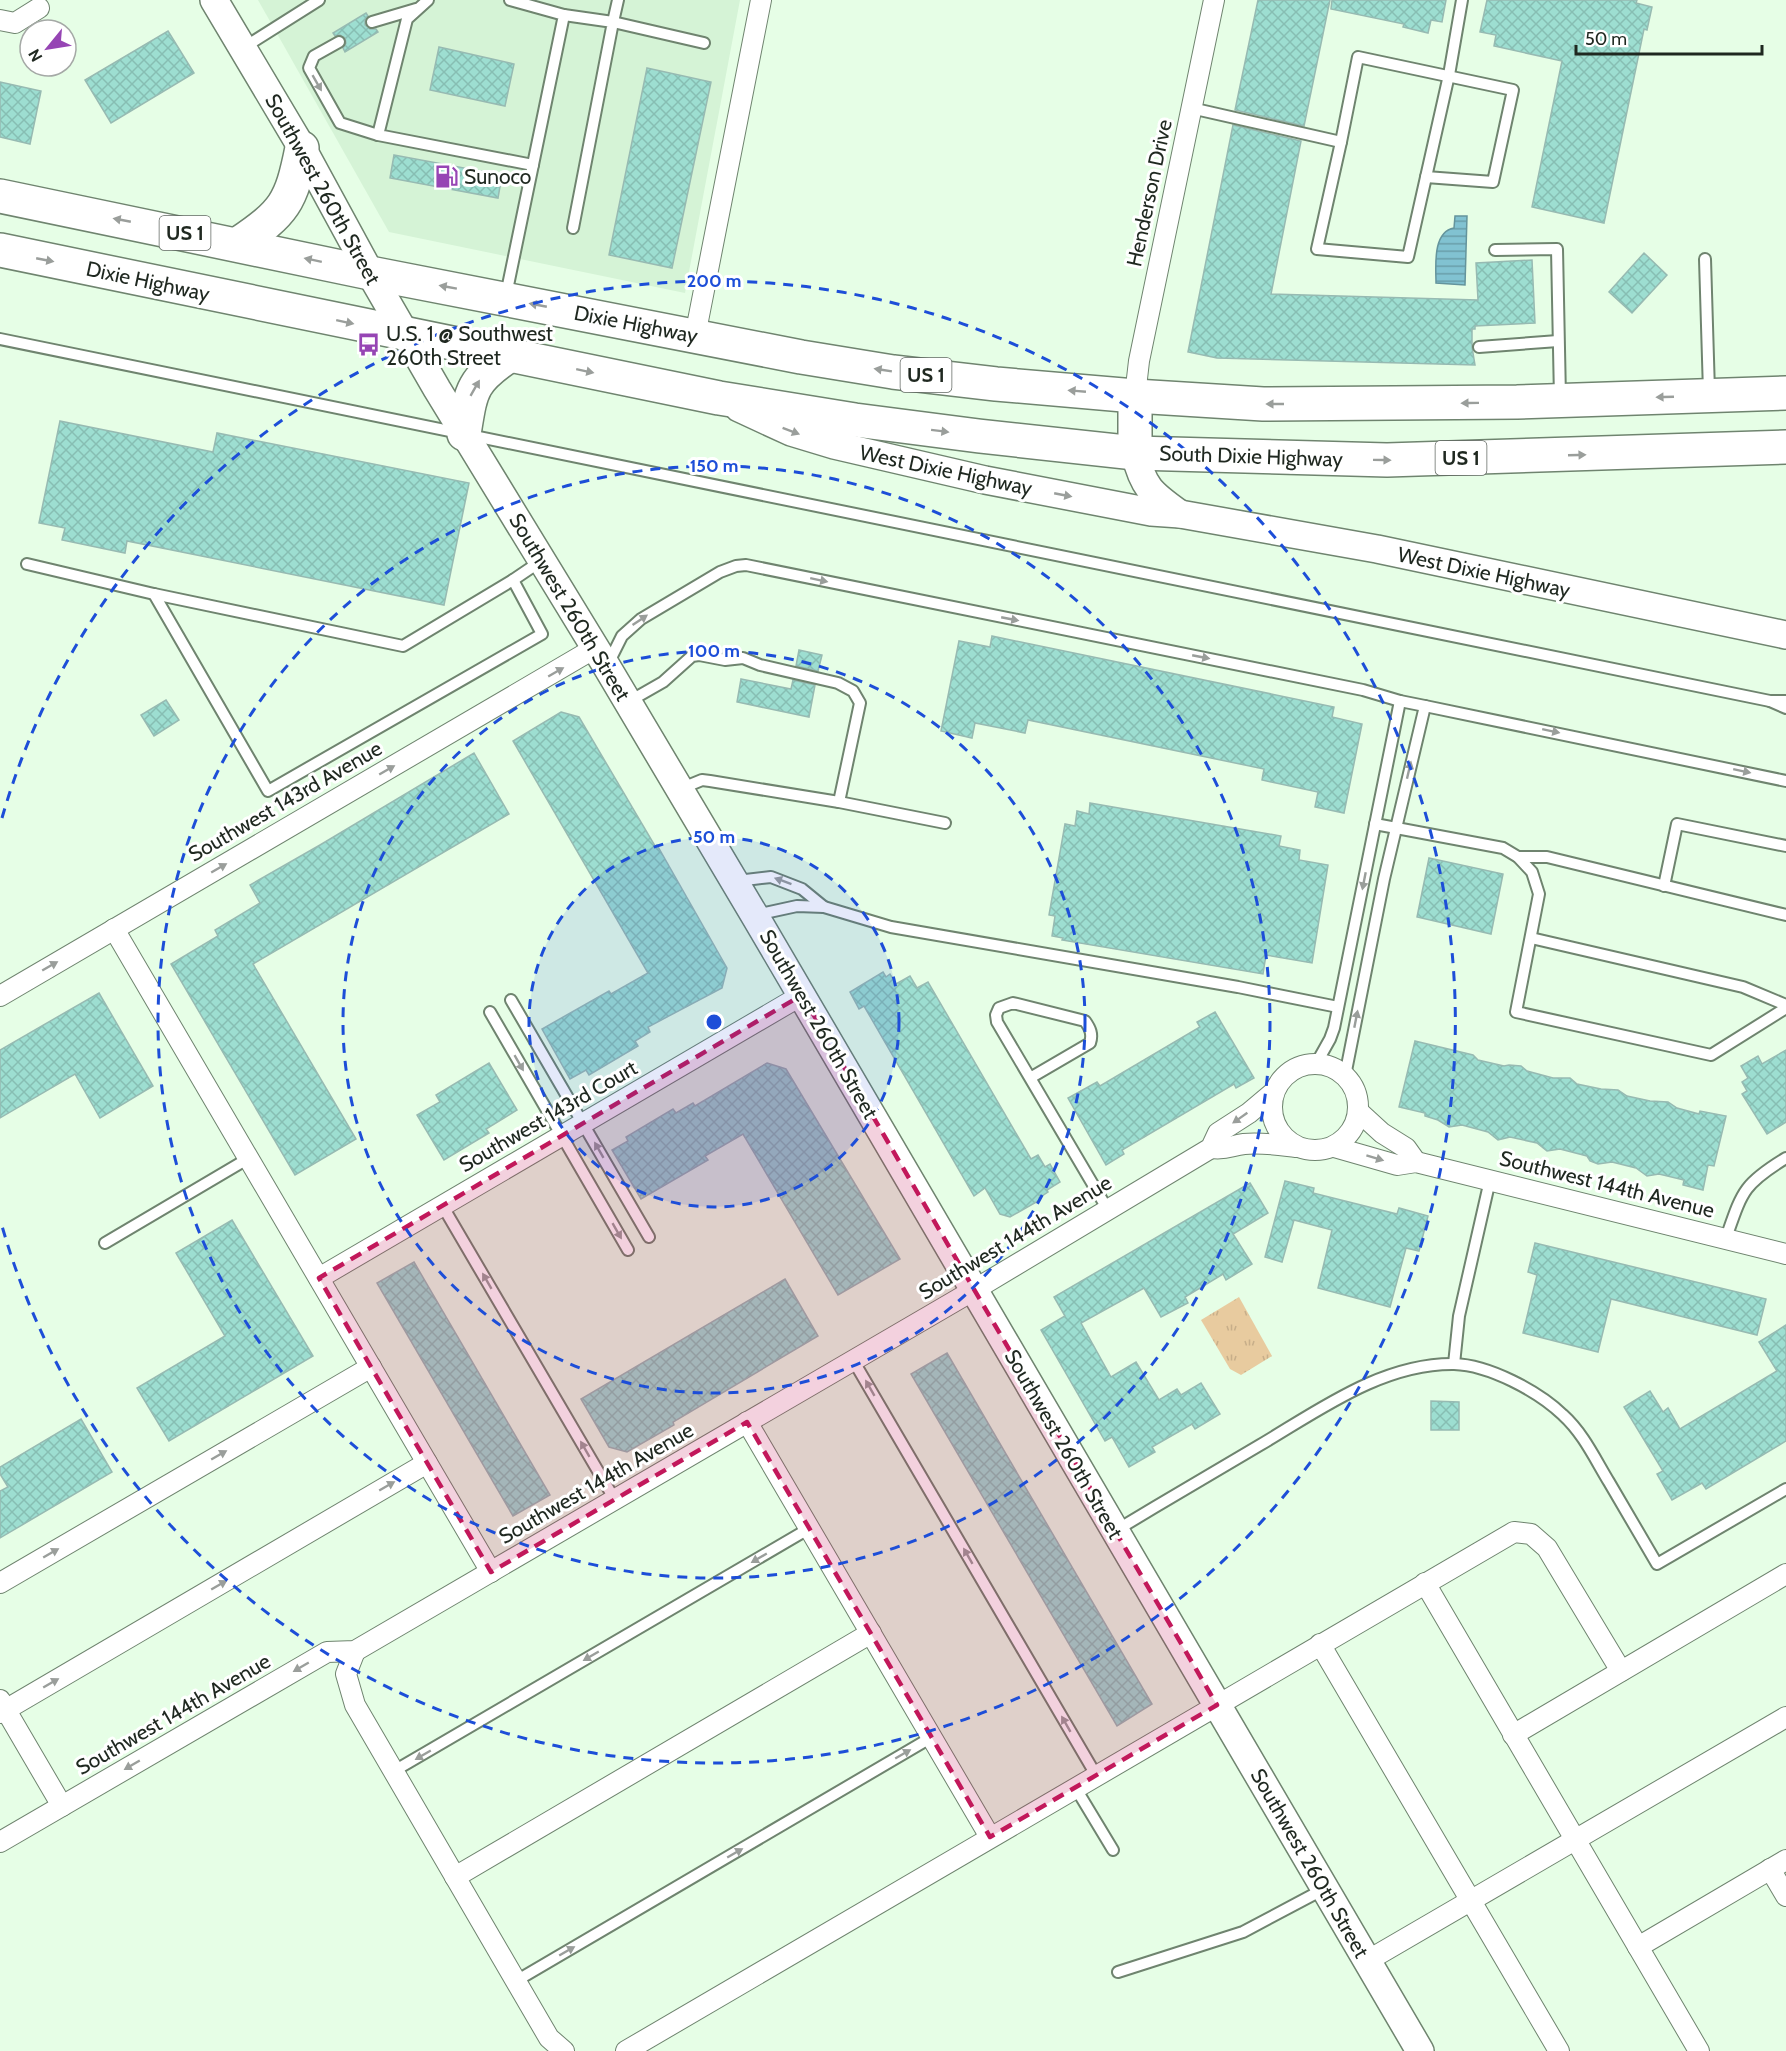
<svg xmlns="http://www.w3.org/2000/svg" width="1786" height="2051" font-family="Cabin,sans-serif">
<defs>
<pattern id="grass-tufts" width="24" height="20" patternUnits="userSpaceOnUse" patternTransform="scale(1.5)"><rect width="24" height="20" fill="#e8cb9f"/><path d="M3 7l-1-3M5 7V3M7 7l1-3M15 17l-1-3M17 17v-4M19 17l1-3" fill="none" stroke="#c7ae89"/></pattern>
<pattern id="water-rules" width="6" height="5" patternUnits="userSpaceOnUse" patternTransform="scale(1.5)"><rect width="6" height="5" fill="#81c2d1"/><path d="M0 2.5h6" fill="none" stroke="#699ea9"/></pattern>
<pattern id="building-cross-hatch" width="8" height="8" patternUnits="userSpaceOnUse" patternTransform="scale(1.5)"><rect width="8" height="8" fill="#9dded1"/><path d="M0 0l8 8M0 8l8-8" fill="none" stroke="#87beb3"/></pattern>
</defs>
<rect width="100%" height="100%" fill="#e6fee6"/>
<polygon fill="#d5f3d6" points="258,0 740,0 685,293 389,232"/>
<polygon fill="url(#grass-tufts)" points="1239,1297 1272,1356 1241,1375 1230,1369 1201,1320"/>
<path fill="url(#water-rules)" stroke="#64949c" stroke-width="1.5" d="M1455,216H1467L1465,285L1436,283C1436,267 1432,232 1454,228Z"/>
<g fill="url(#building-cross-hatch)" stroke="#97bab2" stroke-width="1.5">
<polygon points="1258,0 1330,0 1304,126 1235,110"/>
<polygon points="1332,0 1446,0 1442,22 1431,20 1428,33 1403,27 1404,24 1331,9"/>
<polygon points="1487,0 1637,0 1636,3 1652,7 1647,30 1644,29 1604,223 1532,207 1562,61 1494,46 1496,35 1480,32"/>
<polygon points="366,13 368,16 365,20 365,25 370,29 376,29 378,32 345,52 343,48 346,43 345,38 340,35 335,36 333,33"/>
<polygon points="168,31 194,73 111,123 85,80"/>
<polygon points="439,47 514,64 505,106 430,90"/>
<polygon points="647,68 711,82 672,268 609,255"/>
<polygon points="0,82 41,91 30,144 0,137"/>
<polygon points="1233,125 1301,141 1271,294 1478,300 1476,263 1532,260 1535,323 1475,326 1475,329 1472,329 1472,347 1475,365 1217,358 1188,352"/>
<polygon points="394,155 502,175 498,198 390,178"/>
<polygon points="1644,253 1667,275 1632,313 1609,292"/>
<polygon points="60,421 213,452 217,433 469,483 444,605 127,541 125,553 62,540 65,528 39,523"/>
<polygon points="992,636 1334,707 1332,717 1362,724 1344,813 1315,807 1318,792 1262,780 1264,769 1028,720 1025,733 975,723 972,738 941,731 959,641 990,647"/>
<polygon points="799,650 822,655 818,671 796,666"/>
<polygon points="741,679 791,689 793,680 815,685 809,717 737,702"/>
<polygon points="166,700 179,720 154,736 141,715"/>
<polygon points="561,712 579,717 655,846 657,845 727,968 722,988 648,1027 650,1032 635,1041 638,1046 589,1075 586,1070 570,1079 542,1029 609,991 611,994 648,973 513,741"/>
<polygon points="474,753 509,814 253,964 356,1139 295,1175 171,964 218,936 215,930 260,903 250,885 320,845"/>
<polygon points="1090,803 1281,836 1279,846 1300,850 1299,860 1328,865 1312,963 1266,955 1263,974 1062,940 1063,938 1052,936 1055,916 1049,915 1065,824 1075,826 1077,811 1089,814"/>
<polygon points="1429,858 1503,874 1491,934 1417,917"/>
<polygon points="883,972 886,977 890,974 896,984 910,976 917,988 928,982 1031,1159 1038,1155 1045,1167 1050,1164 1060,1182 1047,1190 1048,1192 1039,1198 1040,1200 1010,1217 1000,1214 985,1188 974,1196 864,1006 859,1009 850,992"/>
<polygon points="99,993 153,1086 100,1118 75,1074 0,1118 0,1050"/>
<polygon points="1215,1012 1254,1078 1236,1088 1234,1084 1122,1150 1124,1154 1106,1165 1068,1098 1097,1082 1100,1086 1200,1027 1197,1022"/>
<polygon points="1415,1041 1473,1055 1478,1060 1504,1066 1509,1065 1521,1066 1527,1071 1553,1078 1570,1078 1577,1084 1601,1089 1618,1090 1627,1096 1650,1101 1668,1102 1677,1108 1699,1114 1700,1111 1726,1116 1714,1166 1708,1165 1703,1190 1683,1185 1684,1180 1659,1174 1647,1176 1636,1168 1612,1162 1598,1164 1590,1161 1587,1156 1560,1149 1547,1151 1537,1143 1510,1137 1498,1140 1488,1132 1462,1125 1449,1127 1438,1120 1425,1116 1425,1113 1399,1107"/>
<polygon points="1786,1050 1786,1122 1767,1134 1742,1094 1747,1091 1742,1082 1748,1078 1741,1066 1758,1056 1762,1064"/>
<polygon points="489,1063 517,1110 486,1129 489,1133 444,1160 417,1115 440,1102 436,1095"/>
<polygon points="767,1063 786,1069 900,1259 838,1295 743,1134 705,1156 708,1160 641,1199 612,1150 628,1141 626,1137 673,1109 676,1113 693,1103 695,1106"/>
<polygon points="1285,1181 1314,1188 1313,1193 1397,1214 1399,1208 1428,1216 1419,1251 1406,1248 1390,1307 1318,1288 1332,1230 1294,1220 1282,1262 1265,1257"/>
<polygon points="1250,1183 1268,1213 1233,1234 1252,1264 1226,1280 1223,1274 1185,1297 1188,1303 1161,1317 1144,1288 1081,1323 1111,1377 1136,1362 1159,1400 1177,1389 1181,1395 1201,1383 1220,1414 1195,1429 1192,1424 1152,1447 1155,1452 1129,1467 1112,1437 1105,1441 1041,1330 1065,1316 1054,1297"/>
<polygon points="232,1220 313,1356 169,1441 137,1388 225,1336 176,1253"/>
<polygon points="1535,1243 1766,1299 1757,1335 1611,1299 1598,1352 1523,1333 1537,1275 1528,1272"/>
<polygon points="414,1262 550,1495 513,1516 377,1283"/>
<polygon points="785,1279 818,1336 673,1422 674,1425 627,1452 609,1447 581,1399"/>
<polygon points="1786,1325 1786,1441 1706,1489 1702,1483 1672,1500 1657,1474 1663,1471 1624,1407 1650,1391 1663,1412 1668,1408 1680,1429 1777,1371 1759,1342"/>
<polygon points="947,1353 1152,1704 1117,1726 911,1374"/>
<polygon points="1431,1401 1459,1402 1459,1430 1431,1430"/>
<polygon points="81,1419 112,1472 0,1538 0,1491 8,1487 0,1474 0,1467"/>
</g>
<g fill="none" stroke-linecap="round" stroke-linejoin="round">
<defs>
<g id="lane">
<polyline points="428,0 407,19 378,135 533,165"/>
<polyline points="618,0 613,22 704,43"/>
<polyline points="564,15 613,22 573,228"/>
<polyline points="372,22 416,9"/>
<polyline points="339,42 314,56 309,68 340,123 378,135"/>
<polyline points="243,48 319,0"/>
<polyline points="1191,108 1341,142 1317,249 1408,257 1449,75 1462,0"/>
<polyline points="1341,142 1358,57 1513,90 1493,182 1426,177"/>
<polyline points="1495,250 1557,249 1560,398"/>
<polyline points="1705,259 1709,392"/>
<polyline points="506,295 564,15 510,0"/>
<polyline points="0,339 1770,701"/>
<polyline points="1479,347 1558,341"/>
<polyline points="27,564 154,594 403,646 513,580 541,561"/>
<polyline points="154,594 268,791 542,634 513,580"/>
<polyline points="608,664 622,636 641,619 720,572 736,566 746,565 1363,690 1400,701 1334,1028 1330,1039 1316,1064"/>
<polyline points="1400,701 1425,706"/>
<polyline points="1786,701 1770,701 1786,708"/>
<polyline points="628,702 663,682 692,656 699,655 725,660 743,658 760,665 838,683 853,691 860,703 839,802 710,781 702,780 680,789"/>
<polyline points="839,802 945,823"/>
<polyline points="1375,824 1503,848 1518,857 1532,872 1539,894 1516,1012 1711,1055 1786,1008"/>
<polyline points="1518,857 1547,857 1786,915"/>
<polyline points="737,881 771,877 802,889 824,907"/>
<polyline points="1664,886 1677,824 1786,846"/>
<polyline points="756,915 797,906 824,907 891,927 1238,987 1338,1007"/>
<polyline points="1531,938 1743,987 1786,1005"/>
<polyline points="511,1000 649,1237"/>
<polyline points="490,1012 628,1250"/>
<polyline points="1345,1076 1384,879 1425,706 1786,781"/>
<path d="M1030,1078L1090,1043C1093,1034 1090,1028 1085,1021L1013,1003L999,1008L996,1015L997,1022L1108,1210"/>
<polyline points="442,1205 615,1500"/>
<path d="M1726,1238C1742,1192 1743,1184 1786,1158"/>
<polyline points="105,1243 249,1158"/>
<polyline points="853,1360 1096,1775"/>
<polyline points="1454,1364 1459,1316 1490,1180"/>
<path d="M1115,1531C1163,1502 1211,1474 1260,1445C1318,1411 1382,1363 1454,1364C1489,1365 1538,1391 1563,1415C1583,1433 1595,1459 1609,1482C1625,1509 1641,1537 1657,1564L1786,1489"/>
<polyline points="394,1771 810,1528"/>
<polyline points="1075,1787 1113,1850"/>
<polyline points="1118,1972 1243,1932 1324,1889"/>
<polyline points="516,1981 932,1737"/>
</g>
<g id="street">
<polyline points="0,20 15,23 39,8"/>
<polyline points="695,336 761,0"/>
<polyline points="1135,396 1139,361 1214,0"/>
<polyline points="114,929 491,1572"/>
<polyline points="0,996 595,648"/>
<circle cx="1315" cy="1107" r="43"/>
<polyline points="1358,1111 1382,1133 1406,1148 1416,1162"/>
<polyline points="1334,1147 1397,1165 1416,1162 1786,1254"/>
<path d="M1211,1148C1227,1150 1230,1146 1244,1144C1261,1142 1279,1145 1296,1147"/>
<polyline points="319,1278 802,995"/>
<polyline points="747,1422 990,1837"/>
<polyline points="0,1583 371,1367"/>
<polyline points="1425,1583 1699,2051"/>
<polyline points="1320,1644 1559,2051"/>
<polyline points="355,1651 346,1674 355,1705 549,2038 564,2051"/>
<polyline points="0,1700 62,1806"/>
<polyline points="0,1713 427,1463"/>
<polyline points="1513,1735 1786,1574"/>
<polyline points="0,1842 327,1652 355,1651 974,1290 1211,1148 1218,1133 1249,1113 1274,1092"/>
<polyline points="1770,1869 1786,1896"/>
<polyline points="455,1877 871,1633"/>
<polyline points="1638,1947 1786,1860"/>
<polyline points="1367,1961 1786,1717"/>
<polyline points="626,2051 1514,1532 1531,1534 1547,1548 1621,1671"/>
</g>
<g id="secondary">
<polyline points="214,0 302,148 370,273 437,389 607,667 755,916 1420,2051"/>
<polyline points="739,408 791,432 834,445 985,480 1151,512 1180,514 1377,549 1786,635"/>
<path d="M1135,453C1143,488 1152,494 1180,514"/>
</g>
<g id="highway">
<polyline points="0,196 370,273 801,357 893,372 996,384 1135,396 1263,404 1517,402 1786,393"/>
<path d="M238,244C285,212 291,203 302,148"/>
<polyline points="0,250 719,398 855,420 979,436 1135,453 1387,460 1786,447"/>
<path d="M464,434C471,390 471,381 510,355"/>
<polyline points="1135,453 1135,396"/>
</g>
</defs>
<use href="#lane" stroke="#6f846f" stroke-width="14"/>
<use href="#street" stroke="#6f846f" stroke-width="22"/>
<use href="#secondary" stroke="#6f846f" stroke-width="30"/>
<use href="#highway" stroke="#6f846f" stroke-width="36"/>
<use href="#lane" stroke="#fff" stroke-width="10"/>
<use href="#street" stroke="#fff" stroke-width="20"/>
<use href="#secondary" stroke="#fff" stroke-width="27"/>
<use href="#highway" stroke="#fff" stroke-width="33"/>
</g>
<defs><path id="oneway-solid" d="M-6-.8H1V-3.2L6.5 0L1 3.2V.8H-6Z" transform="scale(1.5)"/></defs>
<g fill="#9a9e9b">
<use href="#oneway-solid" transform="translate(317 83) rotate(60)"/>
<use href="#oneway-solid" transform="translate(122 220) rotate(-169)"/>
<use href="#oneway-solid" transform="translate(45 260) rotate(11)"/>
<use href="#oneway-solid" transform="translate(313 260) rotate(-168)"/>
<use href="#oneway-solid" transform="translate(448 287) rotate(-170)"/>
<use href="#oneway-solid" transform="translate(538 305) rotate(-169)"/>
<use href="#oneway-solid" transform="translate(345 322) rotate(12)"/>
<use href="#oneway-solid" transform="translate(883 370) rotate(-171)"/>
<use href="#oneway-solid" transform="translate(585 371) rotate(12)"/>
<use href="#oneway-solid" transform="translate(475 388) rotate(-60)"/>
<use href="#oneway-solid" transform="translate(1077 391) rotate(-175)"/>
<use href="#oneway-solid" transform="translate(1665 397) rotate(178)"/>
<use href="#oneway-solid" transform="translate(1470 403) rotate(179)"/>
<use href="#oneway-solid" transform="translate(1275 404) rotate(-180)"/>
<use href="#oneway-solid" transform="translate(791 431) rotate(21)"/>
<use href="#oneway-solid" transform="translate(940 431) rotate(7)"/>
<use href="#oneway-solid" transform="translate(1577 455) rotate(-2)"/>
<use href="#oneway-solid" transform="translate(1382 460) rotate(1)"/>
<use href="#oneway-solid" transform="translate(1063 495) rotate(11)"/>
<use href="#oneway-solid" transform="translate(819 580) rotate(12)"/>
<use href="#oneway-solid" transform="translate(1010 619) rotate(11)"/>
<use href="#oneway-solid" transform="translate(640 620) rotate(-34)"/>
<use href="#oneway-solid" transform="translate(1201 657) rotate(11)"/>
<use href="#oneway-solid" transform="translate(556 672) rotate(-30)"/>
<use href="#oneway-solid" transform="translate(1551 731) rotate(12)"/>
<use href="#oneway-solid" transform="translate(387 770) rotate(-30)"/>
<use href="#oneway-solid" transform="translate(1409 770) rotate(-77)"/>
<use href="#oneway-solid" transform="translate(1742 771) rotate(12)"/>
<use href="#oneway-solid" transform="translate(219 868) rotate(-30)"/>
<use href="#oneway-solid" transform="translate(783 881) rotate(-160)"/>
<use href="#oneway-solid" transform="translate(1364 881) rotate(101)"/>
<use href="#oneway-solid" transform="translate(50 966) rotate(-30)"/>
<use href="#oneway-solid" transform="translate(1356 1019) rotate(-79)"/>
<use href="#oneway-solid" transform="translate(519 1063) rotate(60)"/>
<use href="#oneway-solid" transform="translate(1240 1118) rotate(145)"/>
<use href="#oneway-solid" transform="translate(599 1150) rotate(-120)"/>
<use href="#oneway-solid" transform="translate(1375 1158) rotate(17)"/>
<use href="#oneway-solid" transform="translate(617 1231) rotate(60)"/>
<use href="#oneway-solid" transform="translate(487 1281) rotate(-120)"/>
<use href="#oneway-solid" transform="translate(870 1388) rotate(-120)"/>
<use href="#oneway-solid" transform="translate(585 1449) rotate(-120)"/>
<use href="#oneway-solid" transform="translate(219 1455) rotate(-30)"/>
<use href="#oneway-solid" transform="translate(387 1486) rotate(-30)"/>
<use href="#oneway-solid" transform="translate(51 1553) rotate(-30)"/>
<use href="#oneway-solid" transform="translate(968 1556) rotate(-120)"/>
<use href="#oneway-solid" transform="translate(759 1558) rotate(150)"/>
<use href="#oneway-solid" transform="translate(219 1585) rotate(-30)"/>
<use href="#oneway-solid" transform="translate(591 1656) rotate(150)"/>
<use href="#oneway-solid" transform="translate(301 1667) rotate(150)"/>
<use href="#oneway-solid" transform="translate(51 1683) rotate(-30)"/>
<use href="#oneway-solid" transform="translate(1066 1724) rotate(-120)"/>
<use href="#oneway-solid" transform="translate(903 1754) rotate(-30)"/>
<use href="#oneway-solid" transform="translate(423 1755) rotate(150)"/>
<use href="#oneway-solid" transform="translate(132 1765) rotate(150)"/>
<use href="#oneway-solid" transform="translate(735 1853) rotate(-30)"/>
<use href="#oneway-solid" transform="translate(567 1951) rotate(-30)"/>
</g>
<path fill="#c2185b" fill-opacity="0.2" stroke="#c2185b" stroke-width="4.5" stroke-dasharray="12 8" stroke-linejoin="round" d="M802,995L1217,1705L990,1837L747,1422L491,1572L319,1278Z"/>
<circle cx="714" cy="1022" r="185" fill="#1d4ed8" fill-opacity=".12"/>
<g fill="none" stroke="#1d4ed8" stroke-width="3" stroke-dasharray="10 8">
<circle cx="714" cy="1022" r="185"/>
<circle cx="714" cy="1022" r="371"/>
<circle cx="714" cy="1022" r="556"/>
<path d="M2 818A741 741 0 1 1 2 1226"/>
</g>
<defs>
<symbol id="fuel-bare" viewBox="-9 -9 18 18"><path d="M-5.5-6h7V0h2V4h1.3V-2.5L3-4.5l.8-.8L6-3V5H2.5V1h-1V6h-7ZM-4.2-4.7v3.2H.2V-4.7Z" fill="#9645b4" stroke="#fff" stroke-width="2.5" paint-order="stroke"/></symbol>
<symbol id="bus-bare" viewBox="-9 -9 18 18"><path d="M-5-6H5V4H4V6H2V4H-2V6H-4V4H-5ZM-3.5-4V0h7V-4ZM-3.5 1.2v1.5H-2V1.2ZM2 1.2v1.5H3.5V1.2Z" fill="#9645b4" stroke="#fff" stroke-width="2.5" paint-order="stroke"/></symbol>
</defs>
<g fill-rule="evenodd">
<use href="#fuel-bare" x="430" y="160" width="33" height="33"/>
<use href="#bus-bare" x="352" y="328" width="33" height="33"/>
</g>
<g text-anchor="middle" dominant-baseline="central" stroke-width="6" stroke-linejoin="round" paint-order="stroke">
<g fill="#fff" stroke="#626863" stroke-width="1.5">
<rect x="159.5" y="216" width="51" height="34" rx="4.5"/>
<rect x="900.5" y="358" width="51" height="34" rx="4.5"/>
<rect x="1435.5" y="441" width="51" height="34" rx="4.5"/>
</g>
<g font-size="20" font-weight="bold" fill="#1f2820">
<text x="185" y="233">US 1</text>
<text x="926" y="375">US 1</text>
<text x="1461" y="458">US 1</text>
</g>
<g font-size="21" fill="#1f2820" stroke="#fff" text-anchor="start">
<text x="464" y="176">Sunoco</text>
<text x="386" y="333">U.S. 1 @ Southwest<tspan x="386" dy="24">260th Street</tspan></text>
</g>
<g font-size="21" fill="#1f2820" stroke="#fff">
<text transform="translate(323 189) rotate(61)">Southwest 260th Street</text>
<text transform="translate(1149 193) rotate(-78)">Henderson Drive</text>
<text transform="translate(148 281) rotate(12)">Dixie Highway</text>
<text transform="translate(636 324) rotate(11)">Dixie Highway</text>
<text transform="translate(1251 456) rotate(2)">South Dixie Highway</text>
<text transform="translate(946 470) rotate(12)">West Dixie Highway</text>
<text transform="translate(1484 572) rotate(12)">West Dixie Highway</text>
<text transform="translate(570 607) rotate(59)">Southwest 260th Street</text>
<text transform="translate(285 801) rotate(-30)">Southwest 143rd Avenue</text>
<text transform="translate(819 1024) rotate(60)">Southwest 260th Street</text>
<text transform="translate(548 1116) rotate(-30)">Southwest 143rd Court</text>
<text transform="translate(1607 1184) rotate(14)">Southwest 144th Avenue</text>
<text transform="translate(1015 1237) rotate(-31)">Southwest 144th Avenue</text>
<text transform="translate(1064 1444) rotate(60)">Southwest 260th Street</text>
<text transform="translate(596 1483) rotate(-30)">Southwest 144th Avenue</text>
<text transform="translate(173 1714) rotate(-30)">Southwest 144th Avenue</text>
<text transform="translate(1310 1863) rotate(60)">Southwest 260th Street</text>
</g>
</g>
<circle cx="714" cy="1022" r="9" fill="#1d4ed8" stroke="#fff" stroke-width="3"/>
<g font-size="18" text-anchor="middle" font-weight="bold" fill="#1d4ed8" stroke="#fff" stroke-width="6" stroke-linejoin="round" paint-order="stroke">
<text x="714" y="287">200 m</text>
<text x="714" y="472">150 m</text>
<text x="714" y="657">100 m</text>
<text x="714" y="843">50 m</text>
</g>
<g transform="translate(48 48) rotate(240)"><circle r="28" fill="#ffffff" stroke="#a5a9a6" stroke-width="1.5"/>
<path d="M0-4.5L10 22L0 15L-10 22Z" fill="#9645b4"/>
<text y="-9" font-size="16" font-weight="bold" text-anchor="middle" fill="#1f2820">N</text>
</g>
<path d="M1576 45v9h186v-9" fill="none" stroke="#1f2820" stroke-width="3"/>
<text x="1585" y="45" font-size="18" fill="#1f2820" stroke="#ffffff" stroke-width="4.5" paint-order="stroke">50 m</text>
</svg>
